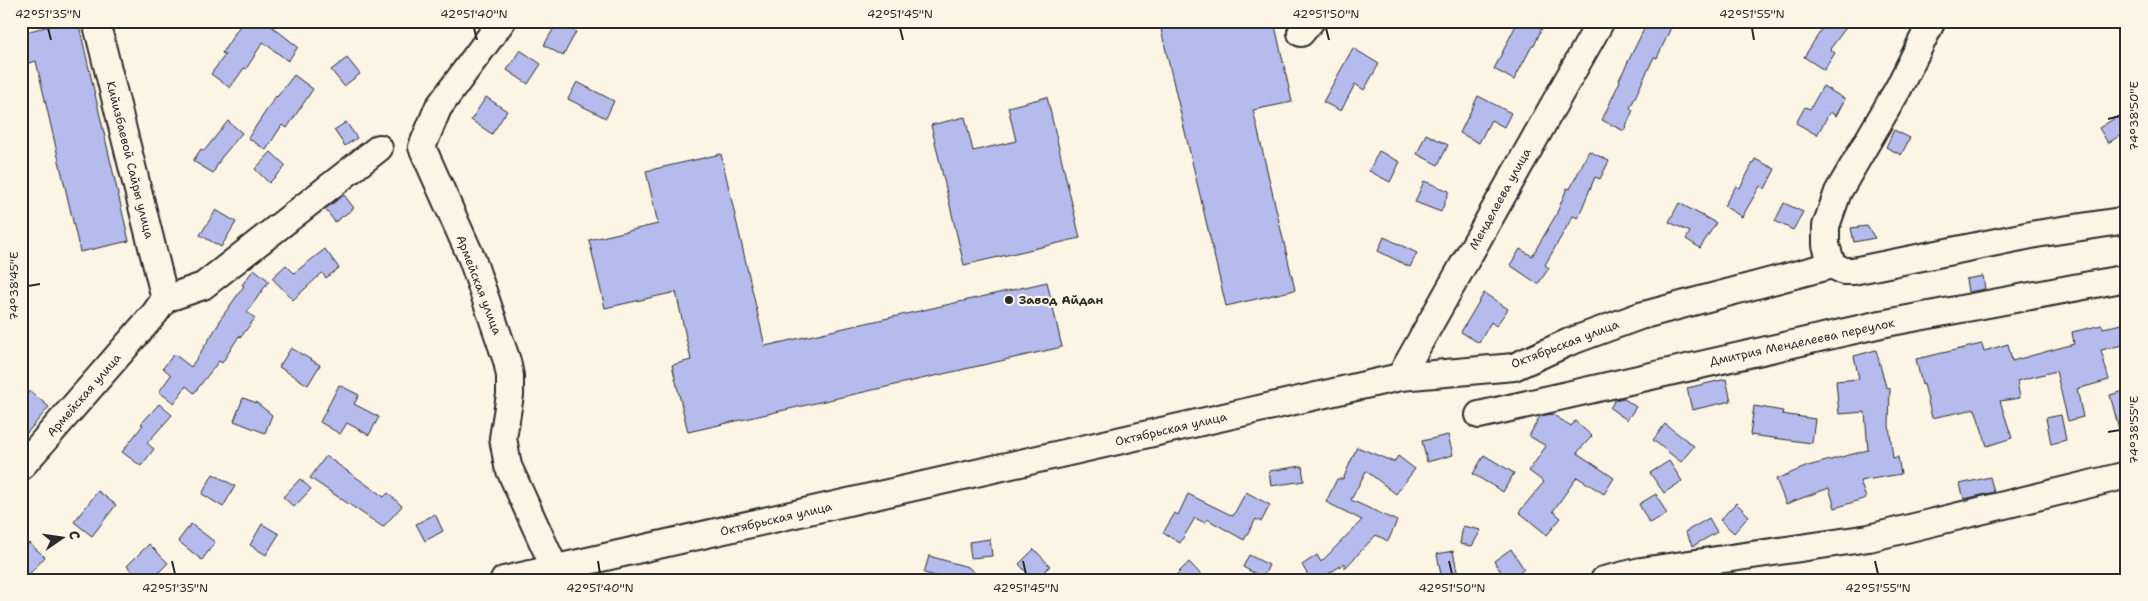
<svg xmlns="http://www.w3.org/2000/svg" width="2148" height="601" font-family="'Shantell Sans',sans-serif">
<rect width="100%" height="100%" fill="#fcf5e5"/>
<filter id="ink" filterUnits="userSpaceOnUse"><feTurbulence type="fractalNoise" baseFrequency=".02" numOctaves="2"/><feDisplacementMap in="SourceGraphic" scale="10" xChannelSelector="R" yChannelSelector="G"/><feConvolveMatrix kernelMatrix="1 2 1 2 8 2 1 2 1" color-interpolation-filters="sRGB"/></filter>
<g filter="url(#ink)">
<g fill="#b5bbed" stroke="#2b2b2b">
<polygon points="70,21 78,21 129,241 80,252 36,61 21,65 21,33"/>
<polygon points="243,21 265,21 298,47 288,61 263,42 246,69 244,68 230,88 211,74 225,55 222,53"/>
<polygon points="558,21 576,32 563,56 544,45"/>
<polygon points="1159,21 1274,21 1292,102 1253,110 1295,290 1226,306"/>
<polygon points="1518,21 1545,21 1534,46 1532,46 1514,80 1494,69"/>
<polygon points="1648,21 1674,21 1657,58 1654,57 1630,108 1633,110 1624,131 1602,120 1620,81 1619,80"/>
<polygon points="1827,21 1851,21 1830,49 1835,53 1824,70 1804,57"/>
<polygon points="1353,48 1379,64 1364,90 1355,84 1341,111 1323,102"/>
<polygon points="520,50 541,64 528,84 507,70"/>
<polygon points="347,58 360,74 344,86 331,70"/>
<polygon points="294,75 313,89 287,128 282,125 266,150 248,138 276,96 277,97"/>
<polygon points="577,82 614,101 606,118 568,99"/>
<polygon points="1823,86 1845,99 1836,116 1830,112 1817,135 1796,123 1805,107 1810,109"/>
<polygon points="1478,96 1511,113 1504,127 1491,120 1479,143 1460,133"/>
<polygon points="486,97 507,111 492,134 471,120"/>
<polygon points="1047,97 1080,238 964,265 931,125 965,117 973,151 1016,141 1008,107"/>
<polygon points="2118,116 2127,131 2108,143 2099,128"/>
<polygon points="228,121 242,133 221,158 213,173 193,161 201,149 204,151"/>
<polygon points="346,122 357,138 345,146 334,130"/>
<polygon points="1894,130 1910,138 1901,155 1886,147"/>
<polygon points="1426,134 1448,145 1438,165 1417,154"/>
<polygon points="1379,151 1400,162 1390,182 1369,171"/>
<polygon points="1589,151 1609,161 1600,179 1595,177 1578,218 1573,216 1545,265 1549,268 1538,284 1510,265 1520,249 1532,256 1556,215 1567,188 1570,189"/>
<polygon points="271,152 286,166 269,183 255,169"/>
<polygon points="721,154 765,346 1047,282 1062,347 688,432 672,365 691,360 676,292 605,308 589,240 658,224 646,171"/>
<polygon points="1755,159 1775,169 1765,189 1760,186 1742,217 1724,206 1736,186 1740,188"/>
<polygon points="1424,181 1449,191 1441,212 1415,202"/>
<polygon points="344,195 354,208 335,222 325,209"/>
<polygon points="1679,203 1716,223 1700,248 1686,239 1690,232 1669,222"/>
<polygon points="1784,203 1803,212 1793,230 1775,221"/>
<polygon points="216,210 236,222 221,247 200,235"/>
<polygon points="1867,226 1875,238 1854,242 1851,228"/>
<polygon points="1384,237 1417,253 1410,267 1378,251"/>
<polygon points="325,249 339,268 326,278 322,273 293,300 272,278 286,265 294,273"/>
<polygon points="254,269 269,281 247,312 255,318 241,337 239,336 222,363 219,361 194,393 186,386 174,403 159,392 171,375 163,368 174,354 191,367 220,322 219,321 244,286 242,285"/>
<polygon points="1983,276 1985,289 1968,292 1966,279"/>
<polygon points="1484,293 1508,309 1496,326 1491,322 1479,343 1461,332"/>
<polygon points="2127,323 2127,344 2101,350 2109,380 2077,389 2083,417 2068,421 2056,371 2017,381 2020,398 2000,401 2012,438 1987,446 1975,409 1932,418 1924,384 1922,385 1916,359 1982,344 1984,351 2008,344 2012,361 2074,344 2072,332 2102,325 2103,328"/>
<polygon points="291,348 320,365 308,385 279,367"/>
<polygon points="1876,350 1886,387 1890,388 1889,425 1893,458 1898,457 1901,474 1860,481 1866,498 1835,508 1829,488 1786,504 1776,479 1808,466 1868,450 1865,412 1839,414 1836,381 1859,379 1854,356"/>
<polygon points="1726,379 1731,401 1692,410 1687,388"/>
<polygon points="339,385 359,395 354,404 379,417 369,435 347,423 340,434 320,422"/>
<polygon points="30,391 49,407 21,440 21,401"/>
<polygon points="2124,391 2127,400 2127,439 2122,440 2110,395"/>
<polygon points="243,398 257,403 272,415 265,433 234,421"/>
<polygon points="1623,398 1636,407 1627,420 1610,408 1615,400"/>
<polygon points="159,404 172,415 147,443 154,449 141,466 122,452 143,425 141,424"/>
<polygon points="1754,406 1783,411 1782,414 1815,419 1812,443 1750,435"/>
<polygon points="1552,414 1571,426 1575,421 1592,436 1577,453 1614,478 1604,494 1577,477 1553,511 1561,518 1547,535 1519,512 1544,482 1529,471 1546,446 1529,436 1540,416"/>
<polygon points="2061,415 2066,440 2051,444 2046,418"/>
<polygon points="1665,424 1694,446 1681,462 1653,440"/>
<polygon points="1448,435 1453,455 1427,462 1422,441"/>
<polygon points="1357,447 1394,462 1398,456 1415,469 1396,494 1366,471 1351,500 1397,521 1388,541 1376,535 1345,568 1345,563 1319,580 1304,580 1308,575 1302,565 1317,555 1321,562 1362,520 1326,502 1337,479 1343,479"/>
<polygon points="1484,455 1514,473 1503,492 1473,474"/>
<polygon points="326,456 384,497 388,493 402,506 383,527 310,478"/>
<polygon points="1669,461 1682,481 1664,493 1650,473"/>
<polygon points="1302,466 1304,481 1271,486 1269,471"/>
<polygon points="213,474 235,486 223,507 202,494"/>
<polygon points="1990,477 1994,492 1964,499 1960,484"/>
<polygon points="300,479 311,489 294,507 283,497"/>
<polygon points="98,491 116,505 92,536 74,522"/>
<polygon points="1246,492 1270,505 1261,522 1256,519 1244,540 1207,519 1205,523 1195,518 1180,543 1163,533 1175,513 1178,515 1188,494 1233,516"/>
<polygon points="1656,494 1667,514 1649,523 1639,504"/>
<polygon points="1736,503 1749,516 1734,533 1720,520"/>
<polygon points="435,514 443,531 425,541 416,524"/>
<polygon points="1709,518 1717,532 1693,546 1685,532"/>
<polygon points="191,524 215,542 202,560 178,541"/>
<polygon points="262,524 279,534 266,555 250,545"/>
<polygon points="1463,526 1481,530 1472,546 1460,544"/>
<polygon points="990,539 992,556 971,558 969,542"/>
<polygon points="29,543 45,557 24,580 21,580 21,552"/>
<polygon points="149,544 168,563 151,580 140,580 127,566"/>
<polygon points="1034,549 1050,566 1036,580 1033,580 1019,564"/>
<polygon points="1511,549 1524,569 1506,580 1494,561"/>
<polygon points="1453,551 1459,580 1442,580 1437,554"/>
<polygon points="1249,555 1269,565 1263,578 1243,567"/>
<polygon points="929,556 968,567 983,580 950,580 924,573"/>
<polygon points="1189,562 1206,580 1171,580"/>
</g>
<g fill="none" stroke-linecap="round" stroke-linejoin="round">
<defs>
<g id="minor">
<polyline points="96,21 165,299"/>
<polyline points="502,21 438,108 422,147 472,259 507,361 510,376 510,395 503,438 508,466 555,569"/>
<polyline points="1932,21 1898,89 1838,192 1826,226 1826,245 1832,265 1844,271 1853,271 2036,234 2127,220"/>
<polyline points="1301,33 1311,21"/>
<polyline points="165,299 203,286 379,148"/>
<polyline points="1400,377 1601,21"/>
<polyline points="1479,415 1881,324 2127,278"/>
<polyline points="21,467 155,313 165,299"/>
<polyline points="504,580 1400,377 1514,367 1569,342 1640,316 1832,265"/>
<polyline points="1604,580 1641,571 1869,538 2127,475"/>
</g>
</defs>
<use href="#minor" stroke="#2b2b2b" stroke-width="30"/>
<use href="#minor" stroke="#fcf5e5" stroke-width="26"/>
</g>
</g>
<path fill="none" stroke="#2b2b2b" stroke-width="2" d="M48,28L51,40M474,28L477,40M900,28L903,40M1326,28L1329,40M1752,28L1754,40M2108,119L2120,116M28,286L40,284M2108,432L2120,430M172,561L175,574M598,561L600,574M1023,561L1026,574M1449,561L1452,574M1875,561L1878,574"/>
<circle fill="#2b2b2b" stroke="#fcf5e5" stroke-width="2" cx="1009" cy="300" r="5"/>
<g text-anchor="middle" dominant-baseline="central" stroke-width="4.5" stroke-linejoin="round" paint-order="stroke">
<g font-size="12" fill="#2b2b2b" stroke="#fcf5e5">
<text transform="translate(130 160) rotate(76)">Кийизбаевой Сайры улица</text>
<text transform="translate(1500 199) rotate(-61)">Менделеева улица</text>
<text transform="translate(479 285) rotate(69)">Армейская улица</text>
<text transform="translate(1802 342) rotate(-12)">Дмитрия Менделеева переулок</text>
<text transform="translate(1565 344) rotate(-21)">Октябрьская улица</text>
<text transform="translate(84 395) rotate(-49)">Армейская улица</text>
<text transform="translate(1171 429) rotate(-13)">Октябрьская улица</text>
<text transform="translate(776 519) rotate(-13)">Октябрьская улица</text>
</g>
<g font-size="12" font-weight="bold" fill="#2b2b2b" stroke="#fcf5e5" text-anchor="start">
<text x="1019" y="300">Завод Айдан</text>
</g>
</g>
<rect width="2148" height="601" fill="none" stroke="#fcf5e5" stroke-width="55"/>
<g transform="translate(62 538) rotate(77)" stroke="#fcf5e5" stroke-width="4" paint-order="stroke">
<path d="M0-4L9 19L0 12L-9 19Z" fill="#2b2b2b"/>
<text y="-8" font-size="14" font-weight="bold" text-anchor="middle" fill="#2b2b2b">С</text>
</g>
<rect x="28" y="28" width="2092" height="546" fill="none" stroke="#2b2b2b" stroke-width="2"/>
<g font-size="12" text-anchor="middle" fill="#2b2b2b">
<text x="48" y="18">42°51'35"N</text>
<text x="474" y="18">42°51'40"N</text>
<text x="900" y="18">42°51'45"N</text>
<text x="1326" y="18">42°51'50"N</text>
<text x="1752" y="18">42°51'55"N</text>
<text transform="translate(2134 116) rotate(-90)" y="4">74°38'50"E</text>
<text transform="translate(14 286) rotate(-90)" y="4">74°38'45"E</text>
<text transform="translate(2134 430) rotate(-90)" y="4">74°38'55"E</text>
<text x="175" y="592">42°51'35"N</text>
<text x="600" y="592">42°51'40"N</text>
<text x="1026" y="592">42°51'45"N</text>
<text x="1452" y="592">42°51'50"N</text>
<text x="1878" y="592">42°51'55"N</text>
</g>
</svg>
